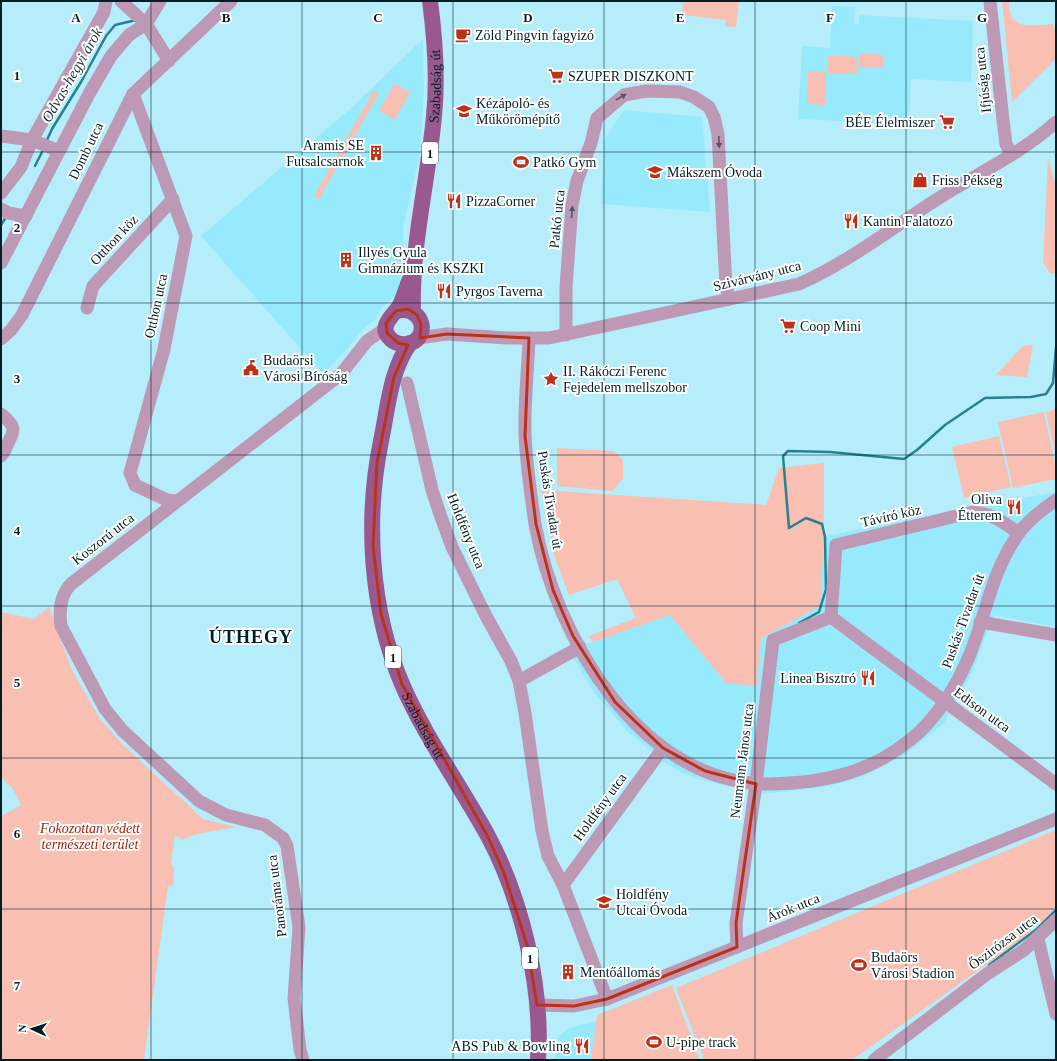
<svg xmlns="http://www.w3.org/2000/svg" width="1057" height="1061" font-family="Georgia,serif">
<rect width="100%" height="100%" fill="#b5eefa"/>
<g fill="#97eafc">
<polygon points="832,6 855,7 854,24 859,24 859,15 973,21 971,82 911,79 909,124 798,119 802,46 830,48"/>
<polygon points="423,39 424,91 420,154 403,228 404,258 397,295 381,308 376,319 365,327 347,349 323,374 201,236 349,110"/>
<polygon points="624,110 702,117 710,212 601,204 604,140"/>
<polygon points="1056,492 1056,627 994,615 972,673 944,723 903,756 862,777 825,787 762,794 702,780 679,771 665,763 627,731 595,694 569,650 670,615 726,683 761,638 820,606 824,536"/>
<polygon points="596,1021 591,1060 555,1060 559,1036 569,1028"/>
</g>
<g fill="#f8bfb2">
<polygon points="683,1 739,1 736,27 725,26 726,20 682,15"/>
<path d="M1002,1H1009C1008,31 1031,26 1053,24L1056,33V59L1012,102Z"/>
<polygon points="860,53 884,55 883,68 859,67"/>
<polygon points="828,55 857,57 857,74 827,73"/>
<polygon points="808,71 826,72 825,105 807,104"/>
<polygon points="394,84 410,92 395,120 379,111"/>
<polygon points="374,90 379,93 319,199 314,196"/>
<polygon points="1048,158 1056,187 1056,272 1050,274 1043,262"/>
<polygon points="1033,345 1027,377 996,375 1023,346"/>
<polygon points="1056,409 1056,457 1046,412"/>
<polygon points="1044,412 1056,468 1056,479 1013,488 998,422"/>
<polygon points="999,436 1011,487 964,498 952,447"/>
<polygon points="557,448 614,451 623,460 623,479 612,491 557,486"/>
<polygon points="824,463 824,536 820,606 761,638 757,686 726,683 670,615 593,642 589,636 636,618 617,579 569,595 555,558 541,490 766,505 779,468"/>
<polygon points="49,607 72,670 100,719 123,745 203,819 236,827 197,834 182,840 175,835 171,863 174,868 173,885 168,886 144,1060 1,1060 1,816 21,805 13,789 1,777 1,612 34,619"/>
<polygon points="1056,830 1056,907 1042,922 1037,919 1030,925 1031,931 1018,942 852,1060 704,1060 676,988"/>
<polygon points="672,985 700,1060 591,1060 597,1015"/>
</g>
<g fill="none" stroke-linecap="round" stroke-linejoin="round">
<g stroke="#288191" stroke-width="2.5">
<polyline points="47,140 52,129 81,82 106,36 115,25 136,20"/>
<polyline points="35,166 44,148"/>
<polyline points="1,225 6,217"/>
<polyline points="799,623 819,612 826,589 825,537 822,524 806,518 789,528 783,456 788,451 830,452 904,459 917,450 945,425 985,398 1031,397 1046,394 1053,383 1056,347"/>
<polyline points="989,965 1037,929 1056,910"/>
</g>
<g stroke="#bd99b6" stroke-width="13">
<polyline points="121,1 146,24 169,61"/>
<polyline points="990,1 1003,120 1006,144 1011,154"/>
<polyline points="133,94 186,236 164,349 130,473 135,485 167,500 175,501"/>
<polyline points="1,136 32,140 59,151"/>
<polyline points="1,193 21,167 32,140 104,12 106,1"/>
<polyline points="1,209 8,213 26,216"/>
<polyline points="1,263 89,94 111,56 129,35 146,24 160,1"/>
<polyline points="87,308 93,286 173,199"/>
<polyline points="566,335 566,287 572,205 577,181 591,143 597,118 624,95 646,91 680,92 694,97 709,107 714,117 718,134 726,286 729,299"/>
<path d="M418,338L447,334L507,338H549L799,284C849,262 893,227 939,198C978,173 1022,153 1056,122"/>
<path d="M529,338C528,370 524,402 525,434C526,464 531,495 535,524C555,636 640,784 769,784C822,783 868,774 910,740C936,720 958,684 970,654C986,614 992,570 1019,533C1028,520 1043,509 1056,500"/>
<polyline points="1,339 11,330 22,315 133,94 231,1"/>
<polyline points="407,383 432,490 441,517 452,547 486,616 511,661 519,681 525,713 542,831 548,856 563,885 607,999"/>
<path d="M1,414C12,424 17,427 9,441C7,446 5,451 1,456"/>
<polyline points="831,617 1056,784"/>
<path d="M831,617L836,545L973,512C992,513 1004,523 1019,533"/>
<polyline points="980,622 1056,635"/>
<polyline points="519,681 580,647"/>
<polyline points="563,885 663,748"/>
<polyline points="1038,939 1056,1014"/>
<polyline points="737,947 736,923 756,784 773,640 831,617"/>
<polyline points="537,1005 574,1006 607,999 1056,819"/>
<path d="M303,1060L300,1050L294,998L299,927L287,846L283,838L265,825L226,815L199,801L123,731L105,709L61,626C59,611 60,595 71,584L341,374L367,341L386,328"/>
<polyline points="874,1060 987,974 1024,950 1056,920"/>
</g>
<g stroke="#99598f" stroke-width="16">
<path d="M396,311C420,304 432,334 411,343C405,345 398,344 393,341C375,327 394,316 400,305C404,297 406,289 409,281"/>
<path id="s1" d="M413,311C411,246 428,181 434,116C438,78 435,39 430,1"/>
<path id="s2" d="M410,343C390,371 388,408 381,441C365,519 370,609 402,684C425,737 460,785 488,836C522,900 543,988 538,1060"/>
</g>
</g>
<defs><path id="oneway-solid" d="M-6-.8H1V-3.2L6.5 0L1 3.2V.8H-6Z"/></defs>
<g fill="#565566">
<use href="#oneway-solid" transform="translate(621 97) rotate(-31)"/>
<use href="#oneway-solid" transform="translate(719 142) rotate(88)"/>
<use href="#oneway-solid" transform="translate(572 212) rotate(-86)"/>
</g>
<path fill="none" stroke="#bd3217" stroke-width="3" stroke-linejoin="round" d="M408,309L417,315L421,324L420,338L447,334L529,338L525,436L536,524L553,590L573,636L615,702L663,748L705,771L756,784L736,923L737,947L607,999L574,1006L537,1005L527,945L504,873L488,837L402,684L381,614L373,546L377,463L394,377L408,345L398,343L387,333L386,323L396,311Z"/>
<path fill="none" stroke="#011e24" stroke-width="1" stroke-opacity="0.55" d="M151,1V1060M302,1V1060M453,1V1060M604,1V1060M755,1V1060M906,1V1060M1,152H1056M1,303H1056M1,455H1056M1,606H1056M1,758H1056M1,909H1056"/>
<defs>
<symbol id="cafe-bare" viewBox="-9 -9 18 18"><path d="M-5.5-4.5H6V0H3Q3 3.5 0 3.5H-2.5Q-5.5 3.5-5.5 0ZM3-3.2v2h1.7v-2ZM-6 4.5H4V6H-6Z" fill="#bd3217" stroke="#fff" stroke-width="2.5" paint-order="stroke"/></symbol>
<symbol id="supermarket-bare" viewBox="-9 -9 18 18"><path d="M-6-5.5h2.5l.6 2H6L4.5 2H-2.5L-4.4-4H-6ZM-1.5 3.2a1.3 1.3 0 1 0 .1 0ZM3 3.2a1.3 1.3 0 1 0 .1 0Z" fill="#bd3217" stroke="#fff" stroke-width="2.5" paint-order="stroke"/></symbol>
<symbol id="school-bare" viewBox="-9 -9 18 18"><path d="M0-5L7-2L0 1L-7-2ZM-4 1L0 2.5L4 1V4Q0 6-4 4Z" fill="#bd3217" stroke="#fff" stroke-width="2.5" paint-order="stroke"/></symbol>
<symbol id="building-bare" viewBox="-9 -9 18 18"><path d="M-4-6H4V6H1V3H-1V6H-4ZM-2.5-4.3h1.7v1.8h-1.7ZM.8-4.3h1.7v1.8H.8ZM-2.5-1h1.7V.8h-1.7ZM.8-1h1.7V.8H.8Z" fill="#bd3217" stroke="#fff" stroke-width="2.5" paint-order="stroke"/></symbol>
<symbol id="stadium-bare" viewBox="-9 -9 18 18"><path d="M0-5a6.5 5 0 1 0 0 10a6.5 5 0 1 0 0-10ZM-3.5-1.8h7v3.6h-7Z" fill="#bd3217" stroke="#fff" stroke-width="2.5" paint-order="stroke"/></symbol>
<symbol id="shop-bare" viewBox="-9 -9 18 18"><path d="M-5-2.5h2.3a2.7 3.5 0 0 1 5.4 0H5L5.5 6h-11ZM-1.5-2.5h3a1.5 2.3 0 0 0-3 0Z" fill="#bd3217" stroke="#fff" stroke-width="2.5" paint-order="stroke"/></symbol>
<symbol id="restaurant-bare" viewBox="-9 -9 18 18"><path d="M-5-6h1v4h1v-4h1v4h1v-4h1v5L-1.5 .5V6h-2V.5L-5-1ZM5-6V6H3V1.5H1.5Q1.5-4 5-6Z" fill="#bd3217" stroke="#fff" stroke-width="2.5" paint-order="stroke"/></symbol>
<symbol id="civic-bare" viewBox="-9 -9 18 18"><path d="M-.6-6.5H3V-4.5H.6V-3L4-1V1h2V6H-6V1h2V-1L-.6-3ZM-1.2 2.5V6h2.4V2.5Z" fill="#bd3217" stroke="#fff" stroke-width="2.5" paint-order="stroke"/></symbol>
<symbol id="sight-bare" viewBox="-9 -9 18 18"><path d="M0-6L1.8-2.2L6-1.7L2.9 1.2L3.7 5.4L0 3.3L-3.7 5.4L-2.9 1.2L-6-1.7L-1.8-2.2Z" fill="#bd3217" stroke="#fff" stroke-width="2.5" paint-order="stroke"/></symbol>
</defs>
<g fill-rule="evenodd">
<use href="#cafe-bare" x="452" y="24" width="22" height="22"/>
<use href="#supermarket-bare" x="545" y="65" width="22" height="22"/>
<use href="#school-bare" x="453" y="100" width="22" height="22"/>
<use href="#supermarket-bare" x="936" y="111" width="22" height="22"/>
<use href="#building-bare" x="365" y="142" width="22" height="22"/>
<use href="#stadium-bare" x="510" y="151" width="22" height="22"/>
<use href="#school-bare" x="644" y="161" width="22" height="22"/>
<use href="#shop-bare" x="909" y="169" width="22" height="22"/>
<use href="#restaurant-bare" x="443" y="190" width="22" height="22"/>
<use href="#restaurant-bare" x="840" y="210" width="22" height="22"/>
<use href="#building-bare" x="335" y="249" width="22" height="22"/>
<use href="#restaurant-bare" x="433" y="280" width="22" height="22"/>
<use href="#supermarket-bare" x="777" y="315" width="22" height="22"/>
<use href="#civic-bare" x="240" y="357" width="22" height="22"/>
<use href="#sight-bare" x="540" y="368" width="22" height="22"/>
<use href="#restaurant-bare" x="1003" y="496" width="22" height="22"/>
<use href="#restaurant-bare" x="857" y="667" width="22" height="22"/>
<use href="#school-bare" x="593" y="891" width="22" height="22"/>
<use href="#stadium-bare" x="848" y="954" width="22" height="22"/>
<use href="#building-bare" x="557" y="961" width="22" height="22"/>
<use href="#stadium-bare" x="643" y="1031" width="22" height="22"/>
<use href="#restaurant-bare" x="571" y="1035" width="22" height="22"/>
</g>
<g text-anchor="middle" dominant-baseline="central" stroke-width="4" stroke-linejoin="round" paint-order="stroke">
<g fill="#fff" stroke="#4d6266" stroke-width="1">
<rect x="422" y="142" width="16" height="22" rx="3"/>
<rect x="385" y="646" width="16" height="22" rx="3"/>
<rect x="522" y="947" width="16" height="22" rx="3"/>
</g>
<g font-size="13" font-weight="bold" fill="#011e24">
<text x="430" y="153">1</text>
<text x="393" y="657">1</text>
<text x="530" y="958">1</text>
</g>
<g font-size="14" fill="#011e24" stroke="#fff" text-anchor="start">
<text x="475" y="35">Zöld Pingvin fagyizó</text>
<text x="568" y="76">SZUPER DISZKONT</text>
<text x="476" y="103">Kézápoló- és<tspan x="476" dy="16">Műkörömépítő</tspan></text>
<text x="935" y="122" text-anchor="end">BÉE Élelmiszer</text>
<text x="364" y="145" text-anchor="end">Aramis SE<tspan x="364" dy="16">Futsalcsarnok</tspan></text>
<text x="533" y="162">Patkó Gym</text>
<text x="667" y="172">Mákszem Óvoda</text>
<text x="932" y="180">Friss Pékség</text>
<text x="466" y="201">PizzaCorner</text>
<text x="863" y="221">Kantin Falatozó</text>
<text x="358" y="252">Illyés Gyula<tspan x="358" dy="16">Gimnázium és KSZKI</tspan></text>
<text x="456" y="291">Pyrgos Taverna</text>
<text x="800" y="326">Coop Mini</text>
<text x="263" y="360">Budaörsi<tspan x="263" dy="16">Városi Bíróság</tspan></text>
<text x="563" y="371">II. Rákóczi Ferenc<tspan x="563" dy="16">Fejedelem mellszobor</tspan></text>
<text x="1002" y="499" text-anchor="end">Oliva<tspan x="1002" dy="16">Étterem</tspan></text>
<text x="856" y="678" text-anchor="end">Linea Bisztró</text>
<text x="616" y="894">Holdfény<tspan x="616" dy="16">Utcai Óvoda</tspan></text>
<text x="871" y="957">Budaörs<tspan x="871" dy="16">Városi Stadion</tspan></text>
<text x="580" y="972">Mentőállomás</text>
<text x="666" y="1042">U-pipe track</text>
<text x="570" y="1046" text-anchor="end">ABS Pub &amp; Bowling</text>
</g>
<g font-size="14" fill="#011e24" stroke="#fff">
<text transform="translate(983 80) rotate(-96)">Ifjúság utca</text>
<text stroke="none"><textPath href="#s1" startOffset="226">Szabadság út</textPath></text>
<text transform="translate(86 151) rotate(-64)">Domb utca</text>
<text transform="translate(557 219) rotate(-84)">Patkó utca</text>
<text transform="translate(114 240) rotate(-47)">Otthon köz</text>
<text transform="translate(757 276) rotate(-14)">Szivárvány utca</text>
<text transform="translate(156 306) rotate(-78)">Otthon utca</text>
<text transform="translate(550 500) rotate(81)">Puskás Tivadar út</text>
<text transform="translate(891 516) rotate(-13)">Távíró köz</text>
<text transform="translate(466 531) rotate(68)">Holdfény utca</text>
<text transform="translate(103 539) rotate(-38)">Koszorú utca</text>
<text transform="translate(963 621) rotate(-70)">Puskás Tivadar út</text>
<text transform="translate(982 710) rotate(36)">Edison utca</text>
<text stroke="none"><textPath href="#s2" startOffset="397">Szabadság út</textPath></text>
<text transform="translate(742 761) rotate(-83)">Neumann János utca</text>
<text transform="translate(600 807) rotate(-54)">Holdfény utca</text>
<text transform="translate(277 896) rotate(-97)">Panoráma utca</text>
<text transform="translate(793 908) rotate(-22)">Árok utca</text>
<text transform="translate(1003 942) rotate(-37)">Őszirózsa utca</text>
</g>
<g font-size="14" font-style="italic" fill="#9c230b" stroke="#fff">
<text x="90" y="828">Fokozottan védett<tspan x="90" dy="16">természeti terület</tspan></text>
</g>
<g font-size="15" font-style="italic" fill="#1b3439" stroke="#fff">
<text transform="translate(72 75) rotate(-60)">Odvas-hegyi árok</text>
</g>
<g font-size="18" font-weight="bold" letter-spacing="1" fill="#011e24" stroke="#fff">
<text x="251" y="637">ÚTHEGY</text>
</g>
</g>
<g font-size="13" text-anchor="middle" font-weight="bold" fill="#011e24" stroke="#fff" stroke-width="4" stroke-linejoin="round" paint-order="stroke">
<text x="76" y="22">A</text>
<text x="226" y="22">B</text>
<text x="378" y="22">C</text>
<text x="528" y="22">D</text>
<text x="680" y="22">E</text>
<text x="830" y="22">F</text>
<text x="982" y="22">G</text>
<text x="17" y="80">1</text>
<text x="17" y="232">2</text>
<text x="17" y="383">3</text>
<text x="17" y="535">4</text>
<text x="17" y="687">5</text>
<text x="17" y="838">6</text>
<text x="17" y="990">7</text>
</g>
<rect width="1057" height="1061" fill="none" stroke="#011e24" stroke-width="4"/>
<g transform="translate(32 1029) rotate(273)" stroke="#ffffff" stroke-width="3" paint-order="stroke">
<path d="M0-3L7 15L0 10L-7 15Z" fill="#011e24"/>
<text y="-6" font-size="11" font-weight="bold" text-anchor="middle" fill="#011e24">N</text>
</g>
</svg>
